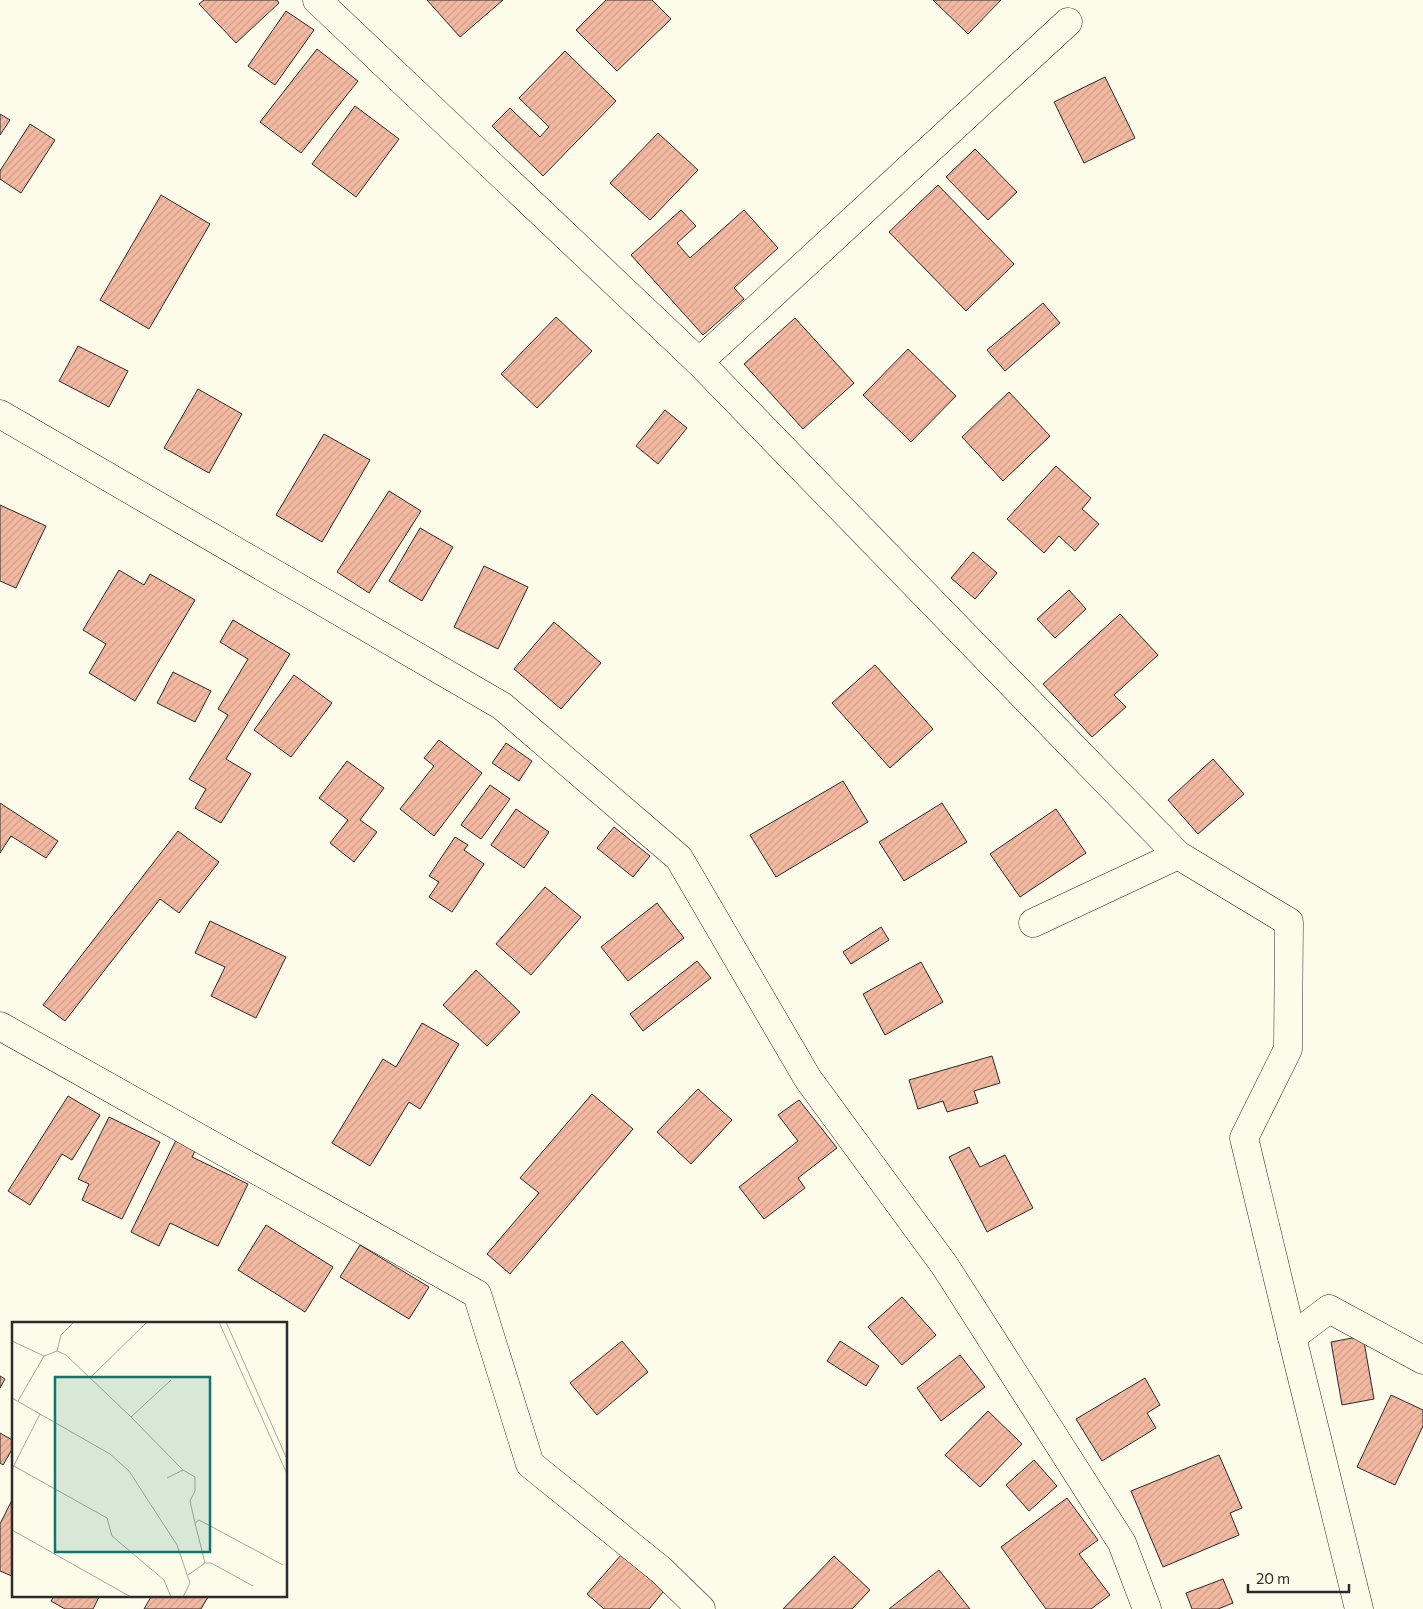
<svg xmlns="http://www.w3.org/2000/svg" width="1423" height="1609" font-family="Commissioner,sans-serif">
<defs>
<pattern id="building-hatch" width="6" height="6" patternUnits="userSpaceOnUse" patternTransform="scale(1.25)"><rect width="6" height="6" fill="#f2b8a0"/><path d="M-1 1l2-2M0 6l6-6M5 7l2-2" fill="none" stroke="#d09e8a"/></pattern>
</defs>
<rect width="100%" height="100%" fill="#fdfbea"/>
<g fill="url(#building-hatch)" stroke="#2b2b2b">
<polygon points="204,0 277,0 279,3 236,43 199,4"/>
<polygon points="427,0 503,0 460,37"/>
<polygon points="606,0 652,0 671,19 617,71 576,30"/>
<polygon points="933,0 1001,0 968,34"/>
<polygon points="286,11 314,30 275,85 248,66"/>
<polygon points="317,49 358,81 301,153 260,122"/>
<polygon points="565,51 616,101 543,176 492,126 510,108 540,137 549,127 519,98"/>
<polygon points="1105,77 1135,138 1084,163 1054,102"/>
<polygon points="355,106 399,139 356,197 312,164"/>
<polygon points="0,114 10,120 0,135"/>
<polygon points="30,124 55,140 21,193 0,179 0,171"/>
<polygon points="658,133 698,170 650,220 610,183"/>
<polygon points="975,149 1017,192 988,220 946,177"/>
<polygon points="938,185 1014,264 966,311 889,232"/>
<polygon points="161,195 210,224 149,329 100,300"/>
<polygon points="681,210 696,226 677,243 690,258 744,210 778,248 734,288 744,299 703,335 631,255"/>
<polygon points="1043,303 1060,323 1005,371 987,350"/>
<polygon points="556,317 592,351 537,408 501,374"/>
<polygon points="795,318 854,383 803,429 744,364"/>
<polygon points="78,346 128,371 109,407 59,381"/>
<polygon points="908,349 956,396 911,442 863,395"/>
<polygon points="198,389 242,414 209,473 164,448"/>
<polygon points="1009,392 1050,436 1003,481 962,437"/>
<polygon points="665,410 687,428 658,464 636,446"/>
<polygon points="324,434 370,460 322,542 276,515"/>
<polygon points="1056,466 1091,498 1082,509 1099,524 1075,551 1059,536 1044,553 1007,519"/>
<polygon points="389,491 421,511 369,593 337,572"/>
<polygon points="0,505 46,526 16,588 0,581"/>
<polygon points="420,528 453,547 422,601 389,581"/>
<polygon points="973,552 997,573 975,599 951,578"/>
<polygon points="484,566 528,587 498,649 454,627"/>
<polygon points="119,570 144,585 150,574 195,600 135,701 89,673 106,644 83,630"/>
<polygon points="1069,590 1086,609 1055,638 1037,619"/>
<polygon points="1120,614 1158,655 1114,695 1126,707 1092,737 1043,684"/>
<polygon points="233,620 290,654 226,759 251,774 221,823 195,808 206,789 189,779 228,715 218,709 248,659 220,642"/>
<polygon points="554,622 601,663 561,709 514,669"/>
<polygon points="875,665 933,729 890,768 832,703"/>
<polygon points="173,672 211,691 195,722 157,703"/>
<polygon points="294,675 332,703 291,757 254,730"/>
<polygon points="439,740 482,773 434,836 400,809 434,766 424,758"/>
<polygon points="506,743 532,761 519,781 492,763"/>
<polygon points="1213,759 1244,794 1198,834 1168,800"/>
<polygon points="347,761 384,788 360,820 377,832 354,862 330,843 348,820 319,798"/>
<polygon points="843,781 868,822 776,877 750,835"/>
<polygon points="490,785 510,799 481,839 461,825"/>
<polygon points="0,803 58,841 46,858 11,836 0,853"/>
<polygon points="942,803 967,842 904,881 879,842"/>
<polygon points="516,809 549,832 524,868 491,845"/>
<polygon points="1056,809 1086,853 1020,897 990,854"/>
<polygon points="614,827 650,856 633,877 597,848"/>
<polygon points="178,831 219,862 179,913 160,899 65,1021 43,1005"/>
<polygon points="455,837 468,845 464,850 484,864 452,912 429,897 439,882 429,876"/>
<polygon points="545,887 581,917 531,975 496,944"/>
<polygon points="657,903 684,938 628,981 601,947"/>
<polygon points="210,921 286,957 256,1018 211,996 225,967 195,953"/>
<polygon points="881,927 889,940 851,964 843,952"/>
<polygon points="697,961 711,978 643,1031 630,1014"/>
<polygon points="921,962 943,1002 885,1035 863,994"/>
<polygon points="476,970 520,1012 487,1046 443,1005"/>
<polygon points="422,1023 459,1044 420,1109 409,1102 370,1166 332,1143 383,1059 396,1067"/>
<polygon points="992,1056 1000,1083 974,1091 978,1103 947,1112 943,1101 918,1109 909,1080"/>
<polygon points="698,1089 732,1120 691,1164 657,1132"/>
<polygon points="592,1094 633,1129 510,1274 487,1254 539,1193 520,1178"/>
<polygon points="68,1096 100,1115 72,1160 62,1154 30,1205 8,1191"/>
<polygon points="799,1100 837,1148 798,1178 805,1188 764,1219 739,1187 798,1141 778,1115"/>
<polygon points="109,1117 160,1142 122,1219 82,1200 89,1184 78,1179"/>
<polygon points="177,1138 197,1147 192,1157 248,1184 218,1246 170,1223 159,1246 131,1232"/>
<polygon points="969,1147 980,1167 1005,1155 1033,1208 987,1232 949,1157"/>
<polygon points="266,1225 333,1267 305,1312 238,1270"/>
<polygon points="360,1245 429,1287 409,1319 340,1277"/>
<polygon points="902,1297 936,1335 902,1365 868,1327"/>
<polygon points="1363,1336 1374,1399 1342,1405 1331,1342"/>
<polygon points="622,1341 648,1372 597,1415 570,1383"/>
<polygon points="840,1341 879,1366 866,1386 827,1361"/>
<polygon points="960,1355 985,1387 941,1421 917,1388"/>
<polygon points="0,1376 5,1379 0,1388"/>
<polygon points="1145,1378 1160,1405 1147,1413 1156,1428 1102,1461 1076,1419"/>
<polygon points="1391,1395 1423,1410 1423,1426 1395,1485 1357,1467"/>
<polygon points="988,1411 1022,1444 980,1487 945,1455"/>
<polygon points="0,1433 14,1441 14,1446 3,1465 0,1463"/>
<polygon points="1219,1455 1242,1508 1230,1513 1239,1535 1163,1567 1131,1491"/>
<polygon points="1034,1460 1057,1486 1029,1511 1006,1485"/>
<polygon points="14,1496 14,1577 0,1571 0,1524"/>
<polygon points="1067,1498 1098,1540 1079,1554 1110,1595 1091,1609 1046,1609 1001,1547"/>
<polygon points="621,1555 664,1591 649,1609 604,1609 587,1594"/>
<polygon points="834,1556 870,1590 852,1609 783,1609"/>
<polygon points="939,1570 970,1609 889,1609"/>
<polygon points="1223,1579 1233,1603 1218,1609 1192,1609 1186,1593"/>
<polygon points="55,1595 100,1595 93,1609 65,1609 51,1601"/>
<polygon points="152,1595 209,1595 201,1609 144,1609"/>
</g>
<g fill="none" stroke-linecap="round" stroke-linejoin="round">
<defs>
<g id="street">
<polyline points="317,0 699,362 1068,22"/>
<polyline points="699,362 1178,855"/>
<polyline points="0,414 502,706 679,858 808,1079 945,1266 1122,1543 1147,1609"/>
<polyline points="1033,923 1178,855 1289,922 1288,1049 1244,1138 1292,1337"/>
<polyline points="0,1026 477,1294 530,1464 661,1570 701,1609"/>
<polyline points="1359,1609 1292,1337 1329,1309 1423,1360"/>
</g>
</defs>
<use href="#street" stroke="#2b2b2b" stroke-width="29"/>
<use href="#street" stroke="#fdfbea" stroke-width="28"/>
</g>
<g transform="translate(12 1322)">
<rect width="275" height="275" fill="#fdfbea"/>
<path fill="none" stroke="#a9a89e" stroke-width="1" d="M207,0L275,152M214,0L275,137M0,19L32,34L45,29L54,33L119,95L159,58M45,29L49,13L62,0M78,56L135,0M0,76L98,132L117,149L165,223L178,261L171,275M6,79L32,34M119,95L171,148M0,143L95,196L100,214L152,258L159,275M0,147L28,92M155,156L171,148L183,155V169L178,179L183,201M0,208L119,275M193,241L183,201L187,198L271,243M176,253L193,241H199L241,264"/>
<path fill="#0f766e" fill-opacity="0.15" stroke="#0f766e" stroke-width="2.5" d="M43,55H198V230H43Z"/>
<rect width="275" height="275" fill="none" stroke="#2b2b2b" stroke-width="2.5"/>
</g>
<path d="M1248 1584v8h101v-8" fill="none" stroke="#2b2b2b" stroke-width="2.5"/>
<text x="1256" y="1584" font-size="15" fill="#2b2b2b" stroke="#fdfbea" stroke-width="4" paint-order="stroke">20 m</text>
</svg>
